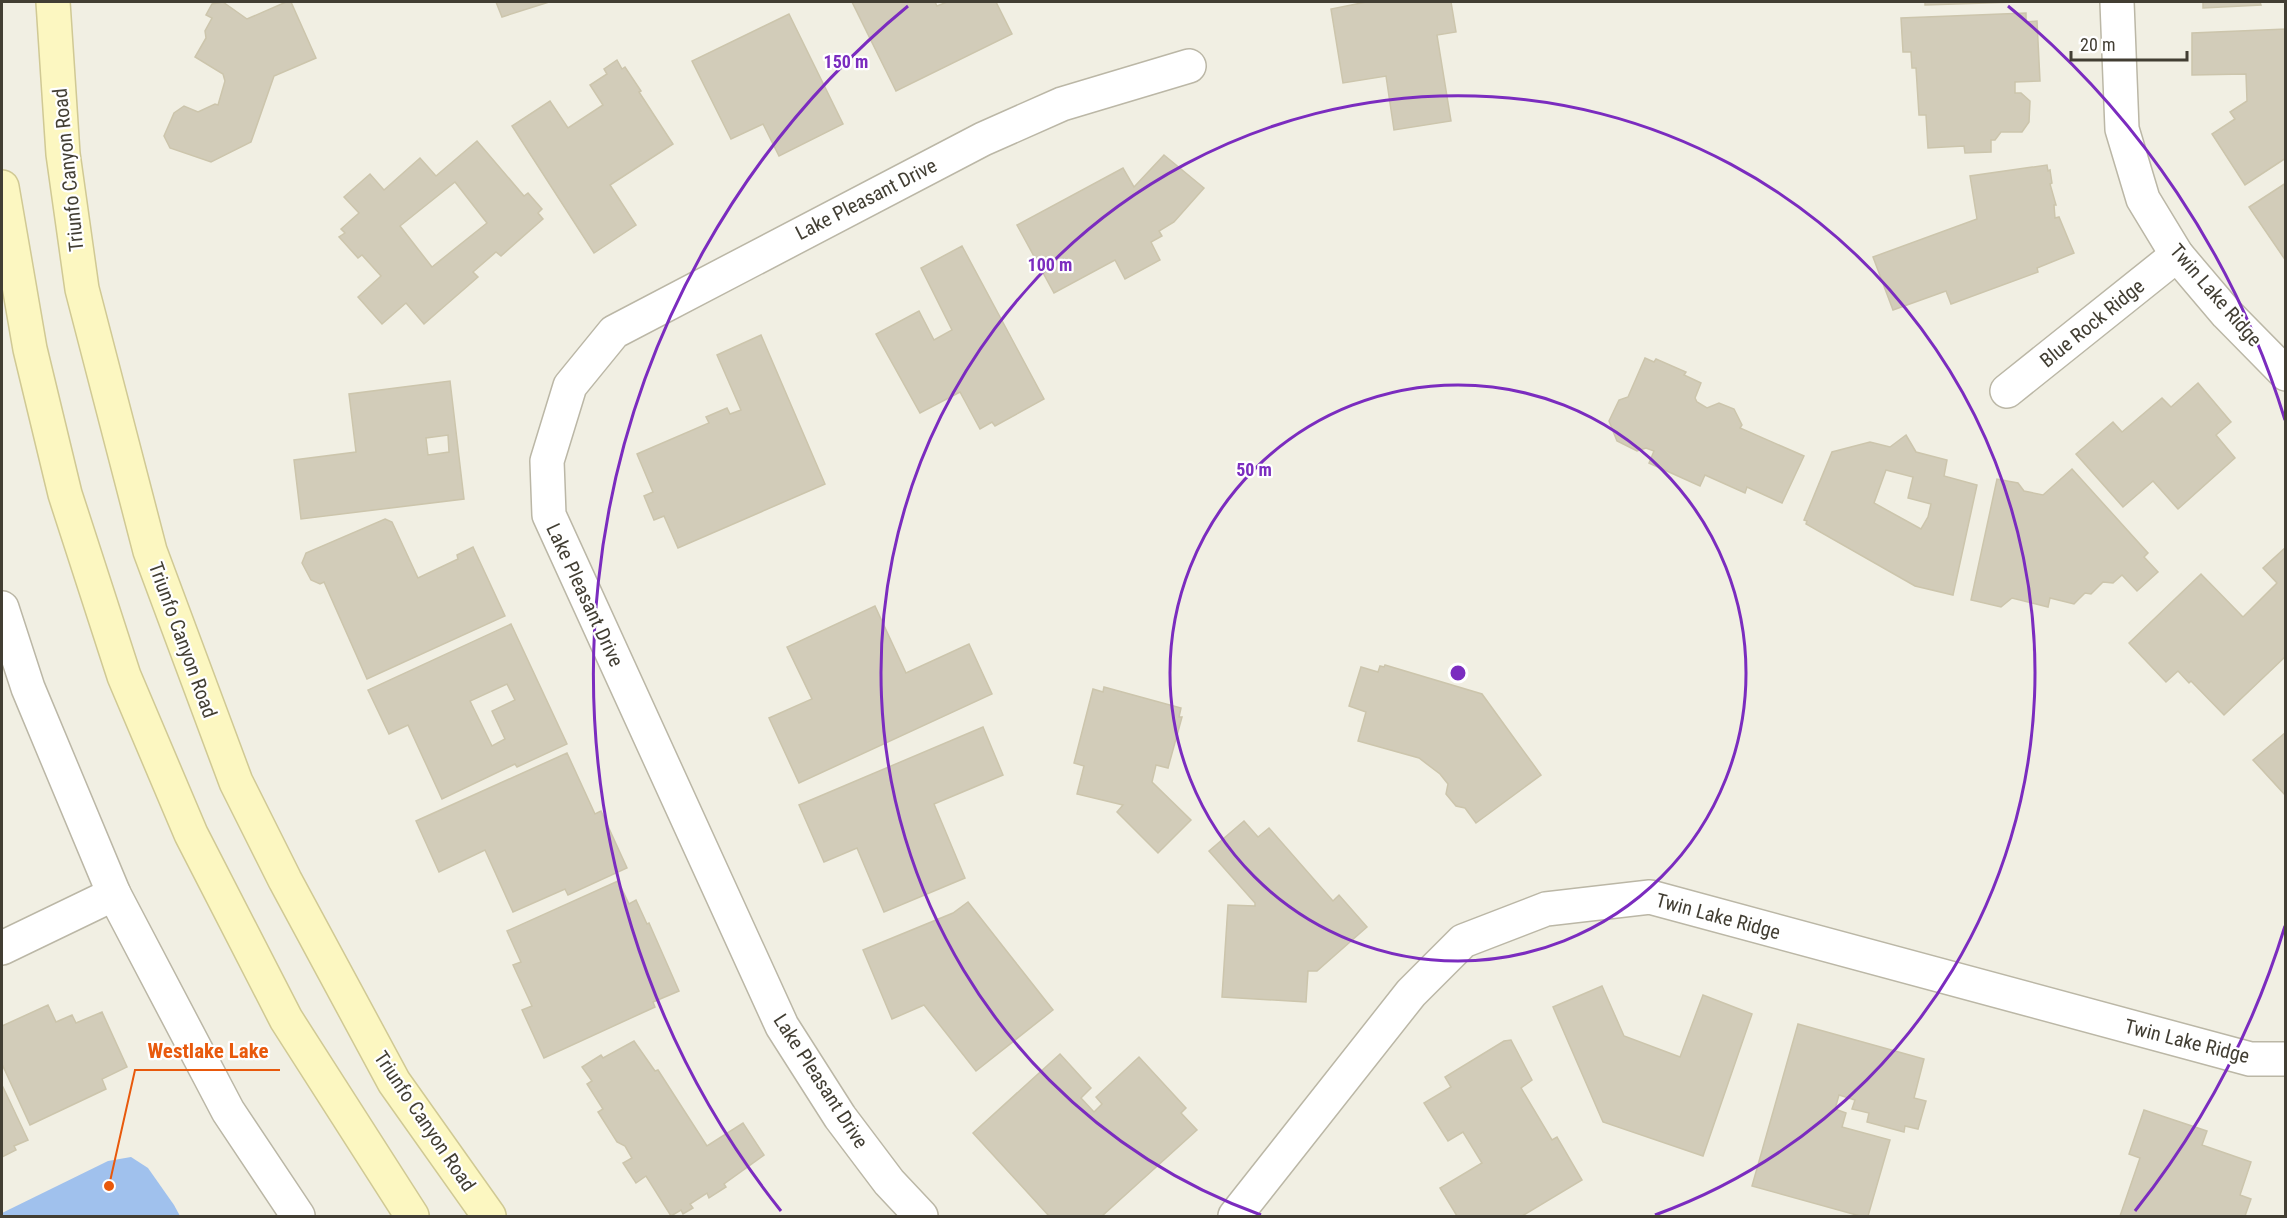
<svg xmlns="http://www.w3.org/2000/svg" width="2287" height="1218" font-family="'Roboto Condensed',sans-serif">
<rect width="100%" height="100%" fill="#f1efe3"/>
<polygon fill="#a0c1ed" points="131,1157 148,1168 174,1205 180,1216 2,1216 2,1213 108,1161"/>
<g fill="#d2ccb9" stroke="#ccc5ac" stroke-width="1.5" fill-rule="evenodd">
<polygon points="223,2 247,19 286,2 291,2 316,58 274,76 251,142 211,162 170,148 164,136 174,113 184,106 198,112 215,104 218,105 225,81 223,74 195,57 206,38 205,31 212,18 206,15 212,4"/>
<polygon points="496,2 549,2 502,17"/>
<polygon points="852,2 935,2 937,6 947,2 996,2 1012,34 896,91"/>
<polygon points="1366,2 1451,2 1456,32 1437,35 1451,121 1394,130 1386,76 1343,83 1331,9"/>
<polygon points="1925,2 2017,2 1925,5"/>
<polygon points="2203,2 2260,2 2261,5 2203,8"/>
<polygon points="2026,13 2026,22 2037,21 2040,81 2015,82 2015,93 2021,93 2030,101 2029,122 2022,132 2001,132 1995,140 1991,140 1991,152 1965,153 1964,146 1928,148 1926,115 1919,115 1916,68 1912,68 1911,52 1903,52 1901,18"/>
<polygon points="789,14 843,124 779,156 763,124 731,139 692,61"/>
<polygon points="2286,29 2286,158 2245,185 2212,134 2235,119 2230,112 2247,101 2246,74 2192,75 2192,33"/>
<polygon points="617,60 622,69 625,67 641,91 639,92 673,144 610,185 636,225 594,253 512,126 550,101 568,128 603,105 590,85 607,74 604,69"/>
<path d="M477,141L524,196L528,193L542,209L538,213L543,219L501,256L496,252L473,272L478,277L424,324L406,303L382,324L358,297L381,276L362,255L358,258L339,237L345,233L341,229L359,213L344,197L370,174L384,190L420,158L436,176ZM455,182L487,223L432,267L400,226Z"/>
<polygon points="1164,155 1204,188 1174,222 1159,231 1162,236 1151,242 1160,260 1125,279 1115,260 1054,293 1017,225 1123,168 1134,187"/>
<polygon points="2047,165 2048,171 2050,170 2052,183 2050,184 2056,205 2054,205 2055,218 2059,217 2074,253 2037,268 2038,272 1951,304 1946,291 1893,310 1873,257 1977,219 1970,176"/>
<polygon points="2286,183 2286,261 2249,207"/>
<polygon points="962,246 1044,399 995,426 992,422 980,429 960,392 920,413 876,334 919,311 934,340 952,330 921,268"/>
<polygon points="761,335 825,484 678,548 664,516 654,520 644,496 653,492 637,454 709,423 706,417 727,408 730,414 741,410 717,355"/>
<polygon points="1645,358 1654,362 1656,359 1686,372 1684,375 1701,383 1695,398 1697,402 1707,408 1719,403 1734,409 1742,425 1740,428 1804,456 1782,503 1747,487 1745,493 1705,475 1700,486 1649,463 1654,451 1646,448 1637,451 1617,441 1609,421 1619,400 1628,397"/>
<path d="M450,381L464,499L301,519L294,460L356,452L349,394ZM448,435L449,452L428,455L426,438Z"/>
<polygon points="2198,383 2231,422 2216,435 2235,458 2178,509 2153,481 2123,507 2076,454 2113,422 2122,432 2162,398 2171,407"/>
<path d="M1906,435L1916,452L1947,460L1944,476L1977,485L1953,595L1915,586L1806,524L1807,521L1804,520L1832,452L1870,442L1890,447ZM1886,470L1913,477L1908,498L1931,504L1928,517L1921,529L1874,503Z"/>
<polygon points="2072,469 2148,553 2144,557 2158,572 2137,591 2122,575 2113,583 2103,582 2091,594 2085,593 2074,604 2050,598 2048,607 2012,598 2001,607 1971,600 1997,479 2018,483 2024,491 2043,495"/>
<polygon points="385,519 392,522 418,578 458,559 457,555 473,547 505,616 367,679 324,582 320,584 311,580 302,563 306,553"/>
<polygon points="2286,547 2286,656 2224,715 2191,681 2189,683 2178,671 2166,682 2129,643 2201,574 2243,617 2277,583 2263,568"/>
<polygon points="875,606 906,673 969,644 992,694 799,783 769,718 812,699 787,647"/>
<path d="M511,624L567,744L517,767L515,764L442,799L408,725L389,734L368,690ZM507,684L515,700L492,711L505,739L492,746L470,701Z"/>
<polygon points="1385,665 1482,694 1541,775 1476,823 1465,808 1456,806 1446,794 1448,784 1440,774 1419,758 1358,741 1366,712 1349,706 1361,667 1378,672 1380,666 1384,667"/>
<polygon points="1104,687 1181,708 1179,717 1182,717 1168,768 1156,765 1152,782 1191,820 1158,853 1117,812 1123,805 1077,794 1084,766 1074,763 1093,689 1103,692"/>
<polygon points="983,727 1003,775 934,804 965,878 884,912 857,848 824,862 799,805"/>
<polygon points="2286,732 2286,796 2253,760"/>
<polygon points="567,753 595,814 601,811 627,868 568,895 565,889 513,912 485,850 439,872 416,821"/>
<polygon points="1244,821 1258,837 1269,828 1333,901 1339,895 1367,927 1317,971 1308,971 1306,1002 1222,997 1228,905 1255,906 1255,903 1209,851"/>
<polygon points="618,881 629,904 636,900 647,924 649,923 679,991 653,1002 655,1007 544,1058 522,1010 532,1006 513,965 521,962 507,931"/>
<polygon points="968,902 1053,1010 976,1071 924,1005 892,1019 863,950 953,913"/>
<polygon points="1602,986 1624,1036 1680,1057 1703,995 1752,1014 1703,1156 1603,1122 1553,1007"/>
<polygon points="48,1005 56,1022 72,1015 76,1023 102,1012 127,1067 102,1079 106,1089 30,1125 2,1064 2,1026"/>
<polygon points="1798,1024 1924,1059 1914,1098 1926,1101 1918,1129 1905,1126 1904,1132 1867,1122 1869,1113 1852,1109 1855,1100 1839,1095 1835,1109 1846,1113 1842,1127 1890,1140 1868,1216 1860,1216 1752,1186"/>
<polygon points="1511,1040 1532,1080 1521,1088 1552,1140 1557,1137 1582,1180 1522,1216 1457,1216 1440,1188 1482,1163 1463,1132 1448,1141 1424,1103 1451,1087 1445,1077 1504,1041"/>
<polygon points="634,1041 655,1071 658,1070 707,1146 743,1123 764,1155 724,1184 726,1187 709,1198 707,1193 690,1204 693,1208 683,1214 681,1210 671,1216 646,1176 636,1183 623,1163 632,1158 625,1146 617,1142 598,1112 603,1109 587,1084 592,1081 582,1067 601,1055 603,1058"/>
<polygon points="1060,1054 1091,1088 1081,1098 1094,1112 1102,1104 1096,1097 1139,1057 1186,1108 1181,1113 1197,1130 1102,1216 1049,1216 973,1133"/>
<polygon points="2,1085 28,1140 14,1146 16,1150 2,1157"/>
<polygon points="2144,1110 2207,1131 2202,1145 2251,1162 2240,1195 2251,1199 2245,1216 2120,1216 2140,1158 2129,1154"/>
</g>
<g fill="none" stroke-linecap="round" stroke-linejoin="round">
<defs>
<g id="street">
<polyline points="2117,2 2122,129 2143,199 2177,255 2227,314 2286,374"/>
<polyline points="2007,391 2177,255"/>
<polyline points="2,608 28,688 114,894 228,1111 298,1216"/>
<polyline points="2,948 114,894"/>
<polyline points="921,1216 889,1182 840,1117 782,1026 549,515 547,461 570,386 614,332 983,139 1062,104 1189,66"/>
<polyline points="1235,1216 1411,993 1463,941 1546,909 1650,897 2250,1059 2286,1059"/>
</g>
<g id="secondary">
<polyline points="53,2 63,154 82,289 150,551 236,782 285,880 394,1082 489,1216"/>
<polyline points="2,187 30,349 65,494 124,676 191,834 286,1019 412,1216"/>
</g>
</defs>
<use href="#street" stroke="#bbb7a6" stroke-width="36"/>
<use href="#secondary" stroke="#d0c994" stroke-width="36"/>
<use href="#street" stroke="#fff" stroke-width="33"/>
<use href="#secondary" stroke="#fcf7c1" stroke-width="33"/>
</g>
<g fill="none" stroke="#7b2cbf" stroke-width="3">
<circle cx="1458" cy="673" r="288"/>
<path d="M1261 1215A577 577 0 1 1 1655 1215"/>
<path d="M2285 926A865 865 0 0 1 2135 1211M781 1211A865 865 0 0 1 908 6M2008 6A865 865 0 0 1 2285 420"/>
</g>
<g text-anchor="middle" dominant-baseline="central" stroke-width="4.5" stroke-linejoin="round" paint-order="stroke">
<g font-size="20" fill="#423e33" stroke="#fff">
<text transform="translate(68 170) rotate(-96)">Triunfo Canyon Road</text>
<text transform="translate(866 199) rotate(-27)">Lake Pleasant Drive</text>
<text transform="translate(2216 295) rotate(49)">Twin Lake Ridge</text>
<text transform="translate(2092 323) rotate(-39)">Blue Rock Ridge</text>
<text transform="translate(585 595) rotate(65)">Lake Pleasant Drive</text>
<text transform="translate(183 640) rotate(70)">Triunfo Canyon Road</text>
<text transform="translate(1718 916) rotate(15)">Twin Lake Ridge</text>
<text transform="translate(2187 1041) rotate(14)">Twin Lake Ridge</text>
<text transform="translate(821 1081) rotate(57)">Lake Pleasant Drive</text>
<text transform="translate(425 1121) rotate(56)">Triunfo Canyon Road</text>
</g>
</g>
<circle cx="1458" cy="673" r="9" fill="#7b2cbf" stroke="#fff" stroke-width="3"/>
<g font-size="18" text-anchor="middle" font-weight="bold" fill="#7b2cbf" stroke="#fff" stroke-width="4.5" stroke-linejoin="round" paint-order="stroke">
<text x="846" y="68">150 m</text>
<text x="1050" y="271">100 m</text>
<text x="1254" y="476">50 m</text>
</g>
<path fill="none" stroke="#e8590c" stroke-width="2" d="M109 1186L135 1070H280"/>
<circle fill="#e8590c" stroke="#fff" stroke-width="2" cx="109" cy="1186" r="6"/>
<g font-size="21" text-anchor="middle" font-weight="bold" fill="#e8590c" stroke="#fff" stroke-width="4.5" stroke-linejoin="round" paint-order="stroke">
<text x="208" y="1058">Westlake Lake</text>
</g>
<rect width="2287" height="1218" fill="none" stroke="#423e33" stroke-width="6"/>
<path d="M2071 51v9h116v-9" fill="none" stroke="#423e33" stroke-width="3"/>
<text x="2080" y="51" font-size="18" fill="#423e33" stroke="#ffffff" stroke-width="4.5" paint-order="stroke">20 m</text>
</svg>
